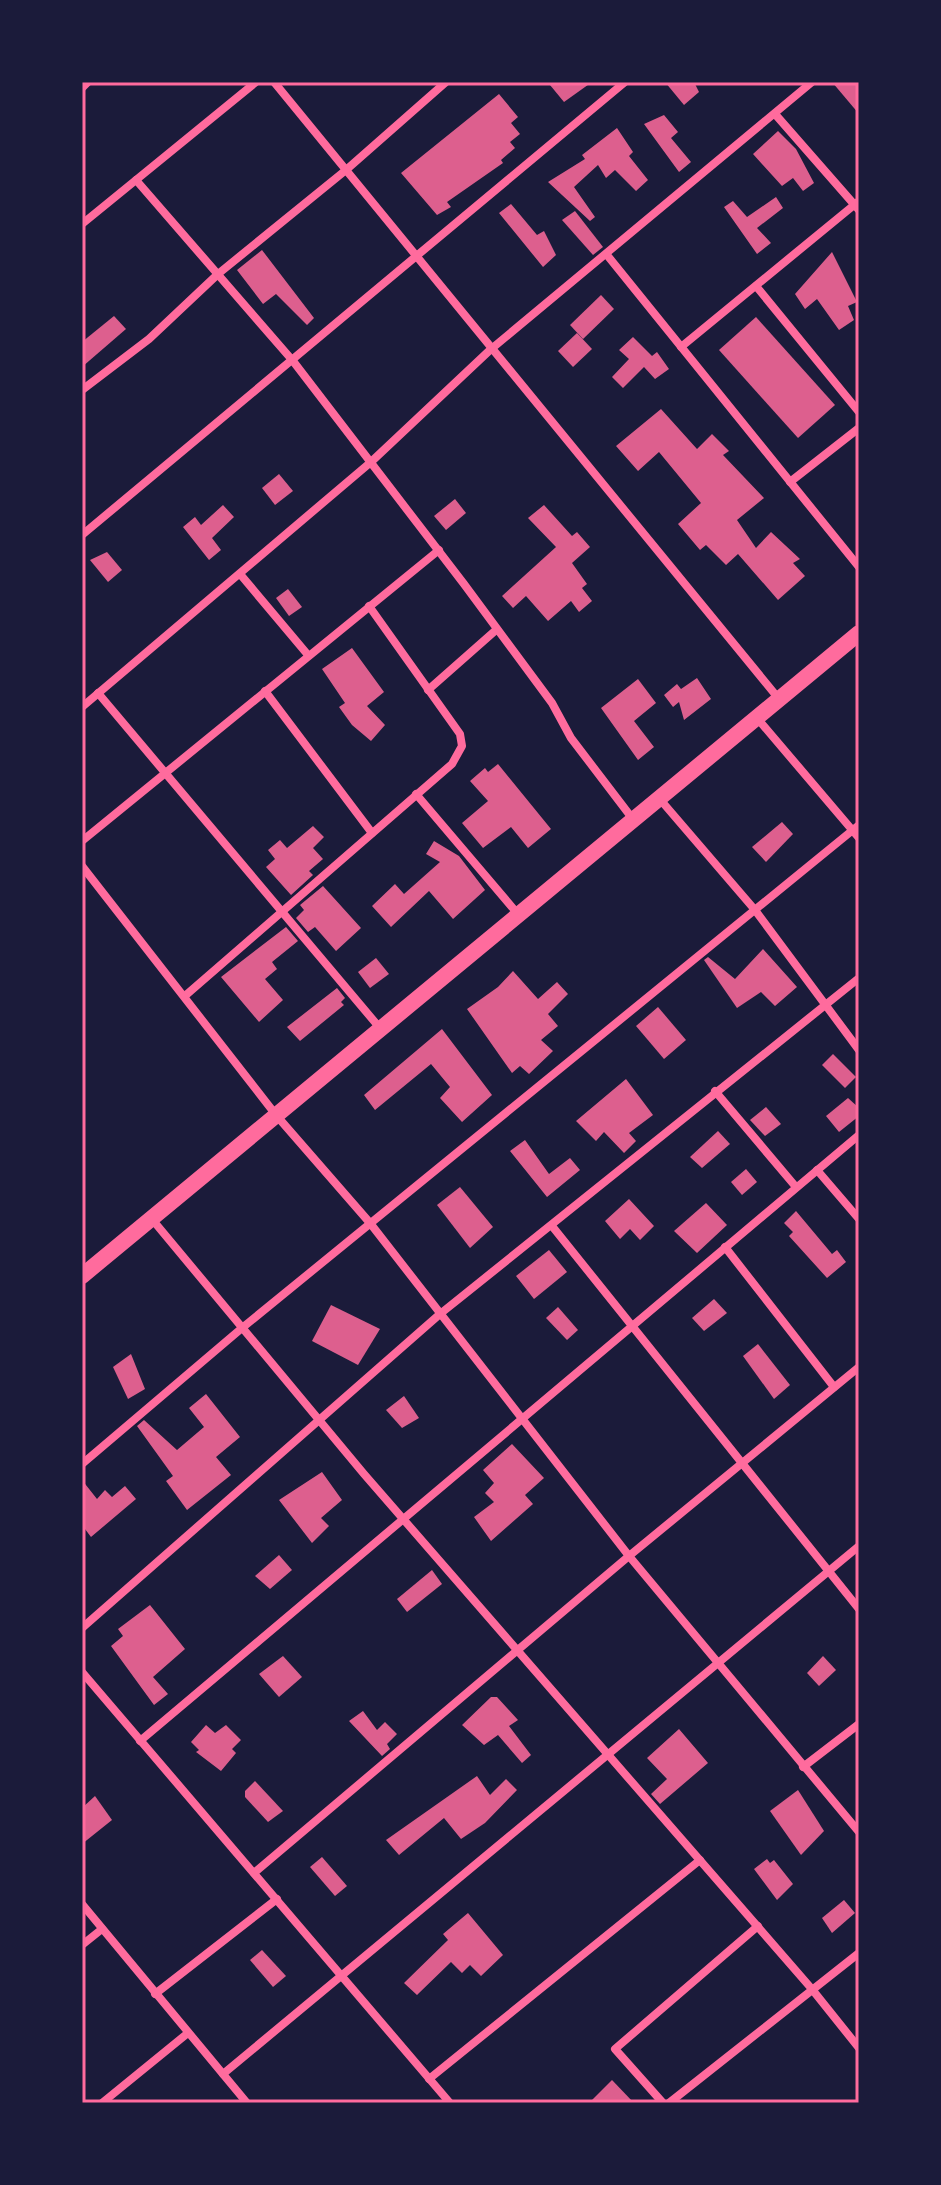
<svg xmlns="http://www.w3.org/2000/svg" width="941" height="2185" font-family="Roboto,sans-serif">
<rect width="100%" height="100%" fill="#1b1b3a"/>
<g fill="#dd5f8e">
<polygon points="588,82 592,82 564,102 550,85"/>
<polygon points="665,82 694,82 699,92 684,105"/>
<polygon points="832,82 859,82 859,114"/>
<polygon points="499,94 518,117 511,123 520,134 510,142 515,148 501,160 503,163 447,202 451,207 437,215 401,173"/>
<polygon points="664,115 678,132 671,138 691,162 679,172 644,124"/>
<polygon points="617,128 633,152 629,156 648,180 636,191 615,170 606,178 598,165 574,187 595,217 590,221 548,182 585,159 582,155"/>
<polygon points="778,131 796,149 814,183 803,191 793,178 782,186 753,154"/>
<polygon points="776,197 783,208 757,228 771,243 757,254 724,207 733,201 747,217"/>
<polygon points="511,204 537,235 544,231 556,255 543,267 499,213"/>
<polygon points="575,211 603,247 593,255 562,220"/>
<polygon points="262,250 314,318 307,325 276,294 263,304 237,270"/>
<polygon points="832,252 857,302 848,306 854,320 839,330 817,299 805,309 795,294"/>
<polygon points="601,295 614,309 583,339 570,325"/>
<polygon points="114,316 126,329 82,367 82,342"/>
<polygon points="756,317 835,405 798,438 719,350"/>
<polygon points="577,333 592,349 573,367 558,351"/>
<polygon points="633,337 652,356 657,352 669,369 655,379 644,367 623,388 612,377 629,359 619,350"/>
<polygon points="661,409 697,449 712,434 729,451 723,455 764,498 737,520 756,548 771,532 800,559 793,563 805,576 778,600 738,554 726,565 706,545 700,550 678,524 701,503 659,452 638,471 616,446"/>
<polygon points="279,474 293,491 275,505 262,488"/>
<polygon points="455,499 466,513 446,530 434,516"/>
<polygon points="223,505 234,517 212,538 221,550 209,560 183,527 195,517 201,525"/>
<polygon points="544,505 572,536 577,532 590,547 572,563 587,584 582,588 592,601 579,612 571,601 548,621 526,596 513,608 502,596 556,547 528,518"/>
<polygon points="107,552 122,570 108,582 90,560"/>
<polygon points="288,589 302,607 289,616 276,598"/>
<polygon points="352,648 384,692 367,706 385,725 371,741 352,725 339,707 345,703 322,669"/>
<polygon points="697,678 711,699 684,720 679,702 673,707 664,695 677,684 681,689"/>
<polygon points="638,679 656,703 634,721 654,747 638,760 601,708"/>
<polygon points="498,764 551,829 528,848 511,827 483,848 462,823 488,801 470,781 485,768 488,772"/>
<polygon points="782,822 793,834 766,862 752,847"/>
<polygon points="313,826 324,837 313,848 323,859 309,871 313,875 291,895 266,867 275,859 268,850 280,840 287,848"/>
<polygon points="434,841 459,856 485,890 453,919 429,891 391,927 372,906 395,884 404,894 440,862 426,854"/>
<polygon points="323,886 361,928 336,951 315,927 308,932 296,918 304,910 300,905"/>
<polygon points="286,927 298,941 272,962 277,969 265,979 283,1000 259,1022 221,977"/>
<polygon points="763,949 797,987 775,1006 761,992 737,1008 704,960 708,957 735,979"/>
<polygon points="376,958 389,974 370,988 358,972"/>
<polygon points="513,971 538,999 557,982 568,994 548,1014 558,1026 541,1040 553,1051 529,1074 520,1066 512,1073 467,1009 498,987"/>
<polygon points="337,988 345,998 341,1002 344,1005 300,1041 287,1027"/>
<polygon points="658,1007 686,1040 664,1059 636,1026"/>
<polygon points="442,1029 492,1095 462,1122 440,1098 450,1087 431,1064 375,1110 364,1095"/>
<polygon points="833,1054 856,1077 845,1088 822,1065"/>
<polygon points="626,1079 653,1115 629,1133 636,1141 624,1153 604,1132 596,1141 576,1121"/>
<polygon points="848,1098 859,1108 859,1116 839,1132 826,1116"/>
<polygon points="766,1107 781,1124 765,1136 750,1120"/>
<polygon points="718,1131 730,1144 702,1168 690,1157"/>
<polygon points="525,1140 549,1174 570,1158 580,1170 547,1197 510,1151"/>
<polygon points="746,1169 757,1182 742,1195 731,1182"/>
<polygon points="460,1187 493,1227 470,1248 437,1205"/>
<polygon points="629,1199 654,1226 640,1240 630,1229 620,1239 605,1221"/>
<polygon points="706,1203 727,1225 697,1253 674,1231"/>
<polygon points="796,1211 832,1254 837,1250 846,1262 827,1278 789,1236 793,1232 784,1223"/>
<polygon points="549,1250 567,1272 534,1299 516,1276"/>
<polygon points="714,1299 727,1313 704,1331 692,1318"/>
<polygon points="331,1305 380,1329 358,1365 312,1341"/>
<polygon points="558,1307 578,1330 567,1340 546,1318"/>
<polygon points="758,1344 790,1385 774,1399 743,1356"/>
<polygon points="131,1354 145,1389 128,1399 113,1367"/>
<polygon points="206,1394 240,1437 216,1457 231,1475 187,1510 166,1481 173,1476 137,1426 144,1420 177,1450 204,1427 189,1408"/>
<polygon points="404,1396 419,1418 402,1428 386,1410"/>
<polygon points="512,1444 544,1478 525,1495 533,1504 491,1541 474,1517 494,1502 485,1493 494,1483 483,1470"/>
<polygon points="322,1472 342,1500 321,1518 329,1526 312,1543 279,1500"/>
<polygon points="82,1480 97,1499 105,1490 112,1497 125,1486 136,1499 91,1537 82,1525"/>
<polygon points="279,1555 292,1570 270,1589 255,1576"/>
<polygon points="432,1570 442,1584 407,1612 397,1599"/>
<polygon points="150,1605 185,1649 153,1677 168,1694 154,1705 111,1646 123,1636 118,1629"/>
<polygon points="283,1656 302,1677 279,1697 259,1674"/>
<polygon points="823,1656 836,1670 819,1686 807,1673"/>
<polygon points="491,1697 497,1697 518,1720 509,1726 531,1755 522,1763 498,1735 484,1745 462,1725"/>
<polygon points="363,1711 377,1730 385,1722 397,1734 387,1744 390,1749 382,1756 349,1721"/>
<polygon points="206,1725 215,1733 226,1725 241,1740 232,1749 236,1753 221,1771 196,1752 199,1750 191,1742"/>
<polygon points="679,1729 708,1763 660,1804 651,1794 667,1779 647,1758"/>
<polygon points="477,1776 490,1795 506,1779 517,1790 485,1823 461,1839 444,1818 399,1855 386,1840"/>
<polygon points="255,1781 283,1811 268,1822 245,1797 245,1791"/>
<polygon points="798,1790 824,1831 801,1855 770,1811"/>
<polygon points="95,1796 112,1820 82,1844 82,1808"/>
<polygon points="322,1857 347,1886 335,1896 310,1867"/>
<polygon points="767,1859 770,1863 774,1860 793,1884 777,1900 754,1869"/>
<polygon points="844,1900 855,1913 832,1933 822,1918"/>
<polygon points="468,1913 503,1955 481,1976 470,1965 462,1973 451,1962 417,1995 404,1983 448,1940 443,1934"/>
<polygon points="262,1950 286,1976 273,1987 250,1960"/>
<polygon points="612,2080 634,2103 589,2103"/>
</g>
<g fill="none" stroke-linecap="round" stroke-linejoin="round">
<g stroke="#ff6b9d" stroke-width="8">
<polyline points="256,82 136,180 293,361 464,584 552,703 571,738 632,818"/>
<polyline points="274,82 779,699"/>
<polyline points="82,88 88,82"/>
<polyline points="775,114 859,210"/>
<polyline points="82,224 136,180"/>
<polyline points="607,255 859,567"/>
<polyline points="756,286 859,412"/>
<polyline points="681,347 859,201"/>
<polyline points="82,390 149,339 218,274 346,170 446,82"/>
<polyline points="790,482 859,428"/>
<polyline points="82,535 625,82"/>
<polyline points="240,574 308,655"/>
<polyline points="428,690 496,630"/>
<polyline points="265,691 372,833"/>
<polyline points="98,693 379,1027"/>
<polyline points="82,707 371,462 490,350 812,82"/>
<polyline points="757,718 859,838"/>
<polyline points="416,794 517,913"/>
<polyline points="658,797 755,910 859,1050"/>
<polyline points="82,841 439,550"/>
<polyline points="82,866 276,1115 370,1223 629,1556 859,1832"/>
<polyline points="186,995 452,764 462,746 460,734 369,606"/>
<polyline points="715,1091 796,1187"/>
<polyline points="817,1170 859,1219"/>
<polyline points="151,1218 364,1474 811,1988 859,2048"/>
<polyline points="552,1226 859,1609"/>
<polyline points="725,1247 834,1387"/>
<polyline points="82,1464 242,1328 859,825"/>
<polyline points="82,1628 440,1314 859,978"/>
<polyline points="82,1672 450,2103"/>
<polyline points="140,1741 859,1135"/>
<polyline points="803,1767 859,1724"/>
<polyline points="254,1873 629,1556 859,1367"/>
<polyline points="82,1904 247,2103"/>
<polyline points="82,1945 102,1929"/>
<polyline points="155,1994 277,1899"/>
<polyline points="223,2074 859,1546"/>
<polyline points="429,2079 700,1860"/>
<polyline points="102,2103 188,2033"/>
<polyline points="663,2103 615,2049 758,1926"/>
<polyline points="669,2103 859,1953"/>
</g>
<polyline stroke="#ff6b9d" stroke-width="16" points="82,1276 859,633"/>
</g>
<rect width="941" height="2185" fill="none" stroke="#1b1b3a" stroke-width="168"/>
<rect x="84" y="84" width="773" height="2017" fill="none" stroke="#ff6b9d" stroke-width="3"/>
</svg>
